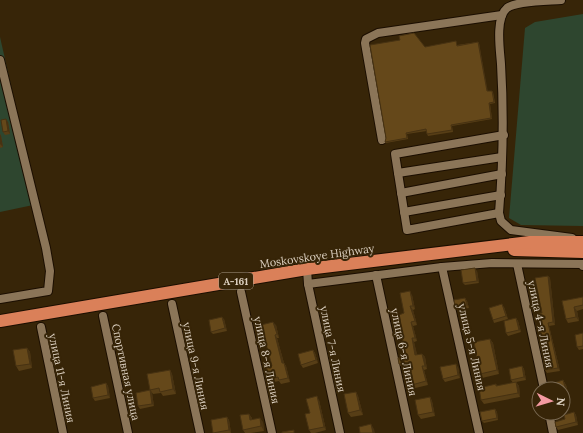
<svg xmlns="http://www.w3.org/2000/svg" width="583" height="433" font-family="Lora,serif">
<rect width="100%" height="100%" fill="#372508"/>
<g fill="#2e462f">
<polygon points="583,14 583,226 521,225 509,218 525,28 535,22"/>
<polygon points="0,37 38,204 0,212"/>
</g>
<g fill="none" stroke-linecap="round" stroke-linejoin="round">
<defs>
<g id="minor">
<path d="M561,0C548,1 516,1 507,8C495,18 500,50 501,64C504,114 503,163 499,213L501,221L511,230L572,238"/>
<polyline points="0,60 46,248 50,271 48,291 0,299"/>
<polyline points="382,140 365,43 366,39 378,33 502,15"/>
<polyline points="398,173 502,157"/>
<polyline points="401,193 502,174"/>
<polyline points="404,212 501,195"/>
<polyline points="499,213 407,230 395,154 504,135"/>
<polyline points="517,264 544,389"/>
<polyline points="442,267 479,433"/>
<polyline points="307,269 308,284 340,433"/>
<polyline points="376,275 410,433"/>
<polyline points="308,284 442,267 492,263 583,264 583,266"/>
<polyline points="241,292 272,433"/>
<polyline points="172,304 200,433"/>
<polyline points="103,316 128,433"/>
<polyline points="41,327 63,433"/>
<polyline points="549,413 553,433"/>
</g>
<g id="highway">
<polyline points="514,250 583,252"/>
<polyline points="0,321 307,269 530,242 583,242"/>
</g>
</defs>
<use href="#minor" stroke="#1b0e00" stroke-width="10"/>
<use href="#highway" stroke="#1b0e00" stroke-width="14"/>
<use href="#minor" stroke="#8b7558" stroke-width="8"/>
<use href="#highway" stroke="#da8059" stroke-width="12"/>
</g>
<g fill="#573e16">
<polygon points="478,42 479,43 487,91 492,91 493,92 495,103 490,104 492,119 452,126 453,132 428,136 427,134 427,131 407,134 408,139 386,143 385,142 425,47 457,43 457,45"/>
<polygon points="8,122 10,134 5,135 3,132"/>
<polygon points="0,134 1,136 3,147 0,148"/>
<polygon points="477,271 479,283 465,285 463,283"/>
<polygon points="548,276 550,278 555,325 549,326 560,371 547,373 545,370 545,357 540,328 542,313"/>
<polygon points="412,295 415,309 413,310 417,325 413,326 417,341 414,342 417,355 422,354 425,357 427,369 424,370 428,385 411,389 408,386 411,372 410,366 402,367 399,364 405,357 404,313"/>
<polygon points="583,297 583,309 577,311 579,321 568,323 566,319 562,301"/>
<polygon points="465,298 467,301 469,308 457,310 455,307"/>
<polygon points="504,307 508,319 494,323 493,320"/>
<polygon points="516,318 518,321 521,332 508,336 506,333"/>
<polygon points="224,319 227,331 213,334 211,332"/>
<polygon points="276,325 279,338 277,338 284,363 286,366 290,382 281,384 279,381 269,383 267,380 272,366"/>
<polygon points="583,333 583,349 579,350 577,347"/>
<polygon points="490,339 493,343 499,374 482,378 480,374"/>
<polygon points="27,348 30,352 32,368 19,371 16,366"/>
<polygon points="313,350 315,353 318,363 303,368 301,365"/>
<polygon points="522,366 524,369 526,380 516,382 519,386 520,397 484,404 481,400 496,384 497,386 513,383 511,380"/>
<polygon points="458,367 460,378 445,382 443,379"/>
<polygon points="170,370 172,374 176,394 163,396 161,393 153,394 150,390"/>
<polygon points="563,380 566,385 570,399 563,400"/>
<polygon points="106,383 108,386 110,398 95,401 93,398"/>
<polygon points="150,390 152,393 154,406 140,409 138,406"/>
<polygon points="356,392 358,396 363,415 351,417 348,413"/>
<polygon points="430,397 432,401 435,416 421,419 418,415"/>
<polygon points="319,400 326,430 315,433 311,433 309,430 310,413"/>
<polygon points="495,409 497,412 498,420 484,423 482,421"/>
<polygon points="574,412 576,415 578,425 558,430 556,427"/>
<polygon points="249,414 252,418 252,420 263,422 264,431 251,433 245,433 243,430"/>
<polygon points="227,417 229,420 231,433 213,433 211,420"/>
</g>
<g fill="#473212">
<polygon points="478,42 479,43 488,92 487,91"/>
<polygon points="489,103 490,104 492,119 491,118"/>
<polygon points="6,119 8,122 10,134 8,131"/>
<polygon points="0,134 1,136 3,147 0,144"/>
<polygon points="475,268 477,271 479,283 477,281"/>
<polygon points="548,276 550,278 555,325 553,322"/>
<polygon points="410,291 412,295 415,309 413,306"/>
<polygon points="465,298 467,301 469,308 467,305"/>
<polygon points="502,304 504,307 508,319 506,316"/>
<polygon points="410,306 413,310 417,325 415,321"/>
<polygon points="574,307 577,311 579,321 576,317"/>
<polygon points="222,317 224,319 227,331 225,328"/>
<polygon points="516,318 518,321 521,332 519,330"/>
<polygon points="273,322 276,325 279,338 277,334"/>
<polygon points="411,322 413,326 417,341 415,338"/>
<polygon points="548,323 549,326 560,371 558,368"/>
<polygon points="275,335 277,338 285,367 282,363"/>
<polygon points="412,338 414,342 418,358 415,355"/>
<polygon points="490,339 493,343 499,374 497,370"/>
<polygon points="27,348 30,352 32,368 30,364"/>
<polygon points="313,350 315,353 318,363 316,360"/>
<polygon points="422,354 425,357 427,369 425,366"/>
<polygon points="284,363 286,366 290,382 288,378"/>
<polygon points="456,364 458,367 460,378 458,375"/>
<polygon points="422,366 424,370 428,385 426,381"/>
<polygon points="522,366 524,369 526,380 524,377"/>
<polygon points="170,370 172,374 176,394 173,389"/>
<polygon points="563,380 566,385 570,399 567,394"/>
<polygon points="516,382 519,386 520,397 518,393"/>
<polygon points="106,383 108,386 110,398 108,395"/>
<polygon points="150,390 152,393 154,406 152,404"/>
<polygon points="356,392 358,396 363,415 360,410"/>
<polygon points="317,396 319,400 326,430 324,427"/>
<polygon points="430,397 432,401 435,416 433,412"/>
<polygon points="495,409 497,412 498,420 497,418"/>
<polygon points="574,412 576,415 578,425 576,422"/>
<polygon points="249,414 252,418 253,424 250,420"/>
<polygon points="227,417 229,420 231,433 229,430"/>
<polygon points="260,418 263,422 264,431 261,426"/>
<polygon points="371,424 374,429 375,433 373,433"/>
</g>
<g fill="#65481a" stroke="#473212">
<polygon points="414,33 425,47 456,41 457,46 478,42 487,91 492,91 494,102 489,103 491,118 451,125 452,130 427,134 426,129 406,133 407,138 385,142 386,138 370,45 400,40 399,36"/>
<polygon points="6,119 8,131 3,132 1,120"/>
<polygon points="475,268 477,281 463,283 461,270"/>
<polygon points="548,276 553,322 548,323 558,368 545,370 543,357 545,357 537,328 540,328 537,313 542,313 535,278"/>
<polygon points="410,291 413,306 410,306 415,321 411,322 415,338 412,338 415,355 422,354 425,366 422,366 426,381 408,386 405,373 411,372 409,362 399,364 398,358 405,357 399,315 404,313 400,293"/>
<polygon points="583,297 583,305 574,307 576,317 566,319 562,301"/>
<polygon points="465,298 467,305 455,307 454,300"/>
<polygon points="502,304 506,316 493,320 489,308"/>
<polygon points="222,317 225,328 211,332 209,320"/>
<polygon points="516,318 519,330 506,333 504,321"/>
<polygon points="273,322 277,334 275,335 282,363 284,363 288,378 279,380 278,377 267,380 264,368 272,366 261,325"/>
<polygon points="583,333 583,346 577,347 575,335"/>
<polygon points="490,339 497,370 480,374 474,342"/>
<polygon points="27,348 30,364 16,366 13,350"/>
<polygon points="313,350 316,360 301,365 298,354"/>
<polygon points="456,364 458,375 443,379 440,367"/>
<polygon points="522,366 524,377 511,380 509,369"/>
<polygon points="170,370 173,389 160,392 159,388 150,390 147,374"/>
<polygon points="563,380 567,394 563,396 563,389 549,389 548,385"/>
<polygon points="516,382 518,393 481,400 479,388 496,384 496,386"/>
<polygon points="106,383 108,395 93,398 91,387"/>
<polygon points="150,390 152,404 138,406 136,393"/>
<polygon points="356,392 360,410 348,413 344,394"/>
<polygon points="317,396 324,427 309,430 305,414 310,413 306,399"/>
<polygon points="430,397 433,412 418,415 415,400"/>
<polygon points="495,409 497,418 482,421 480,412"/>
<polygon points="574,412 576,422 556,427 555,422 565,419 564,415"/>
<polygon points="249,414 250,420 260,418 261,426 243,430 240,415"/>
<polygon points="227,417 229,430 213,433 211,420"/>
<polygon points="371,424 373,433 360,433 359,427"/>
<polygon points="294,430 294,433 282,433 282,432"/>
</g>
<g text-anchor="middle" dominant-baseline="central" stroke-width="4" stroke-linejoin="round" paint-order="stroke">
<rect fill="#372508" stroke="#aa9d89" stroke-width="1" x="219" y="273" width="34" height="16" rx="3"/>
<g font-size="10" font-weight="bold" fill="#dcd0c0">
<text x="236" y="281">А-161</text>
</g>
<g font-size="11" fill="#dcd0c0" stroke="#372508">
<text transform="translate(317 256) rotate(-8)">Moskovskoye Highway</text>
<text transform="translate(541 324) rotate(78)">улица 4-я Линия</text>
<text transform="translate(472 347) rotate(77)">улица 5-я Линия</text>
<text transform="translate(333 349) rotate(78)">улица 7-я Линия</text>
<text transform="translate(404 352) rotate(78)">улица 6-я Линия</text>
<text transform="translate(267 360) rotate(78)">улица 8-я Линия</text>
<text transform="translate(196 366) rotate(78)">улица 9-я Линия</text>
<text transform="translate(126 372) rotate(78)">Спортивная улица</text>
<text transform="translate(62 378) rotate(78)">улица 11-я Линия</text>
</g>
</g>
<g transform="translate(551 401) rotate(95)"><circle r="19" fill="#372508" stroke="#796952"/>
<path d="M0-3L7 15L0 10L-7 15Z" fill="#f49aa2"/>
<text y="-6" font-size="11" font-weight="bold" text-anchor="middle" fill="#dcd0c0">N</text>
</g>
</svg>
